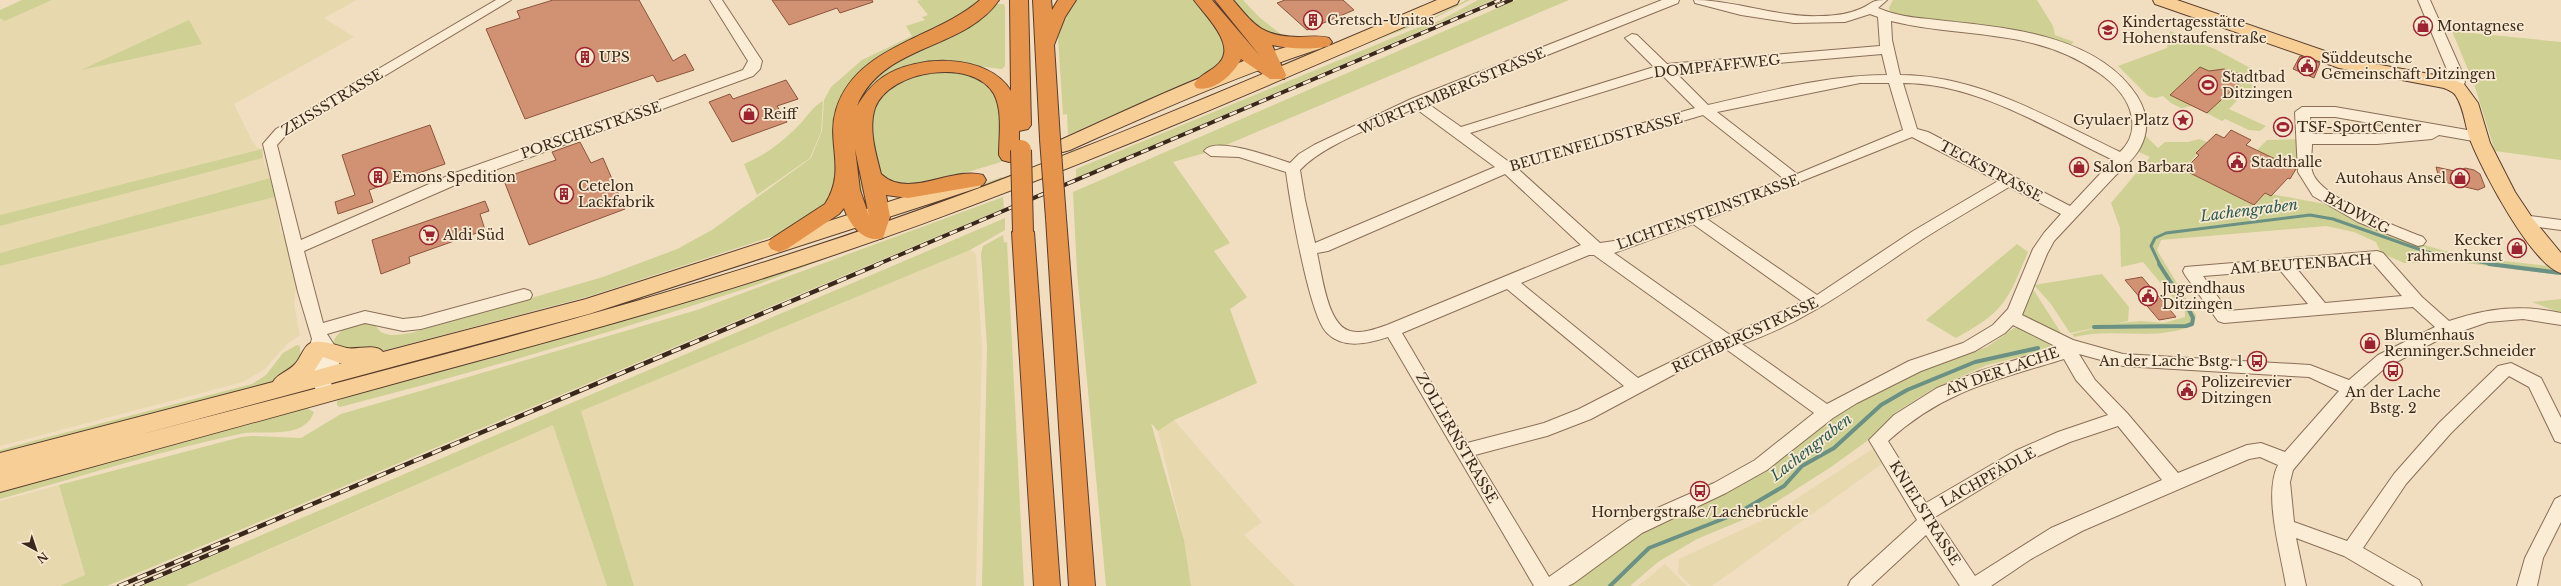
<svg xmlns="http://www.w3.org/2000/svg" width="2561" height="586" font-family="'Libre Baskerville',serif">
<rect width="100%" height="100%" fill="#f1dec1"/>
<g fill="#e7d8ae">
<polygon points="52,0 357,0 324,18 354,37 234,104 252,141 257,148 262,149 0,215 0,18 5,21"/>
<polygon points="263,158 270,178 0,253 0,226"/>
<polygon points="275,197 281,232 286,237 296,287 294,304 300,335 287,344 265,369 243,382 0,446 0,266"/>
<polygon points="970,250 976,254 982,347 976,586 634,586 580,411"/>
<polygon points="1174,420 1262,522 1244,535 1295,586 1191,586 1184,540 1158,431"/>
<polygon points="554,424 607,586 185,586 356,512"/>
<polygon points="1877,446 1886,461 1712,586 1691,586 1678,573 1679,559 1767,518"/>
<polygon points="59,485 85,576 60,586 0,586 0,501"/>
<polygon points="1665,564 1687,586 1638,586"/>
</g>
<g fill="#ced094">
<polygon points="22,0 52,0 5,21 0,18 0,10"/>
<path d="M920,0H985L860,72L844,91L834,114L838,174L827,208L780,234L590,296L371,354L337,349L333,343C337,330 355,321 368,322C376,323 377,330 383,333C392,337 402,334 411,333L603,277L677,249L712,230L811,158L822,131L824,100L831,87L862,60L912,36L906,26L925,20L922,17L928,15L917,1Z"/>
<polygon points="1071,0 1193,0 1219,30 1228,57 1199,77 1068,135 1067,114 1063,115 1058,37 1060,23"/>
<polygon points="1231,0 1243,0 1259,17 1287,39 1267,35"/>
<polygon points="1466,0 1470,0 1437,17 1366,44 1168,126 1388,33 1436,16"/>
<polygon points="1478,0 1493,0 1076,178 1076,169 1414,29 1441,20"/>
<polygon points="1516,0 1569,0 1212,151 1173,162 1230,243 1214,251 1247,297 1230,309 1257,383 1174,420 1158,431 1151,423 1184,540 1191,586 1106,586 1077,272 1073,192"/>
<polygon points="1893,0 2037,0 2053,26 2055,35 2074,42 2068,47 2019,32 1898,15 1890,11 1889,8"/>
<polygon points="991,4 1004,4 1005,8 1005,66 1002,69 952,63 871,92 867,190 859,193 854,138 855,107 875,76"/>
<polygon points="189,20 202,44 81,70"/>
<polygon points="2170,31 2215,49 2254,70 2248,75 2256,96 2259,96 2258,99 2244,93 2229,109 2266,126 2260,131 2249,130 2225,119 2222,121 2193,106 2181,108 2171,103 2163,96 2155,98 2148,96 2118,66 2167,48"/>
<polygon points="2452,31 2561,42 2561,160 2495,151 2474,84"/>
<path d="M942,70C953,72 967,73 978,77C1006,87 1000,138 1001,162L928,184L898,185L878,172L870,123L873,110L885,91L901,80Z"/>
<path d="M823,101L821,132L810,158L757,195L744,164C767,154 781,143 799,125C807,117 813,106 823,101Z"/>
<path d="M2146,136L2158,148L2165,142H2188L2199,139L2207,142L2184,170L2254,205L2265,193L2325,204L2363,218L2410,241L2445,251L2495,260L2550,266L2559,275L2434,259L2418,263H2404L2381,253L2376,242L2354,232L2326,226L2161,240L2157,250L2196,315L2194,325C2156,342 2113,327 2074,337L2072,334L2118,323L2141,321L2164,323L2185,317V312L2143,262L2121,267L2120,228L2111,203L2150,157L2139,152L2138,139Z"/>
<polygon points="2305,139 2298,170 2257,150 2267,140"/>
<polygon points="262,149 263,158 0,226 0,215"/>
<polygon points="1002,177 1002,181 923,210 921,205"/>
<polygon points="270,178 275,197 0,266 0,253"/>
<polygon points="1003,197 1004,208 1002,209 107,586 60,586 85,575 59,485 241,437 253,436 301,438 341,414 697,310"/>
<polygon points="1005,218 1005,230 970,250 581,411 634,586 607,586 553,425 185,586 142,586"/>
<polygon points="1003,235 1004,243 1007,242 1024,586 982,586 987,347 981,254 983,246"/>
<path d="M874,241C826,257 780,278 732,293C603,335 472,373 340,407L337,405V401L344,398L345,394Z"/>
<path d="M2017,244L2028,252C2007,302 2005,311 1956,338L1926,320Z"/>
<polygon points="2102,274 2129,307 2128,321 2070,333 2051,304 2034,285"/>
<polygon points="2033,289 2063,336 2022,316"/>
<polygon points="644,294 600,312 350,382 351,375"/>
<polygon points="2561,299 2561,313 2532,302"/>
<polygon points="2014,328 2022,328 2050,345 2051,349 1987,365 1933,389 1896,412 1867,441 1831,467 1757,514 1697,539 1658,562 1630,586 1560,586 1606,553 1688,507 1726,494 1782,455 1828,417 1901,375 1987,347"/>
<path d="M297,345L300,346C302,374 286,377 263,388L0,453V450L29,442L252,384L266,375L283,353Z"/>
<path d="M303,406L314,412C304,441 262,429 240,434C159,451 80,477 0,499V488Z"/>
</g>
<g fill="none" stroke-linecap="round" stroke-linejoin="round">
<polyline stroke="#6a9184" stroke-width="3" points="2160,265 2151,246 2155,238 2166,233 2310,215 2333,219 2427,252 2496,265"/>
<g stroke="#6a9184" stroke-width="4">
<polyline points="2489,264 2561,273"/>
<polyline points="2094,327 2186,326 2192,324 2193,318 2190,312 2159,264"/>
<polyline points="1610,586 1649,548 1738,513 1784,486 1802,466 1834,448 1881,405 1907,390 1975,362 2038,348"/>
</g>
</g>
<g fill="#d19274" stroke="#8c543b">
<polygon points="553,0 639,0 673,61 685,54 694,70 657,82 653,75 525,119 486,29 520,18 517,11"/>
<polygon points="772,0 872,0 873,2 840,13 837,8 789,25"/>
<polygon points="1285,0 1343,0 1354,10 1307,30 1277,3"/>
<polygon points="2300,56 2320,63 2314,78 2293,69"/>
<polygon points="2200,67 2209,71 2224,69 2247,76 2207,113 2170,95"/>
<polygon points="786,80 798,99 777,106 787,122 732,142 709,102 730,94 733,99"/>
<polygon points="430,125 445,164 369,190 373,202 338,214 335,202 355,195 342,155"/>
<polygon points="2231,130 2251,140 2246,145 2296,169 2290,179 2288,178 2271,196 2265,193 2254,205 2184,170 2199,155 2196,153 2216,134 2224,138"/>
<polygon points="580,142 591,163 603,158 625,209 529,245 503,178 556,160 552,152"/>
<polygon points="2436,167 2459,172 2465,168 2474,170 2480,174 2485,187 2478,190 2440,181"/>
<polygon points="485,201 489,211 480,214 485,230 409,257 410,263 381,274 372,240"/>
<polygon points="2142,277 2176,317 2159,320 2125,280"/>
</g>
<g fill="none" stroke-linecap="round" stroke-linejoin="round">
<defs>
<g id="minor">
<polygon points="496,0 511,0 286,135 277,145 301,240 452,174 743,70 748,61 710,0 722,0 762,61 760,69 753,76 462,182 304,251 323,323 365,311 403,319 421,317 524,289 530,291 532,295 530,299 421,329 403,331 365,323 327,334 338,351 340,370 331,380 332,394 329,399 323,401 317,399 314,381 309,374 308,351 312,339 298,292 263,144 276,129"/>
<path d="M1662,0H1679L1678,3L1427,103L1461,127L1654,67L1625,38L1632,34L1637,35L1667,64L1880,46L1878,17L1870,14L1845,22L1794,23L1741,15L1695,3L1694,0C1736,0 1777,18 1821,16C1834,16 1848,14 1860,9C1874,3 1870,0 1887,0L1878,8C1900,18 1924,18 1946,21C2011,28 2098,36 2137,96C2147,112 2150,130 2140,148C2135,158 2123,168 2114,177C2094,198 2074,220 2054,241L2047,254L2022,315L2073,340L2123,354L2310,365L2349,380L2378,355L2435,327L2413,307L2224,323L2218,321L2185,275L2183,271L2185,267L2377,251L2383,253L2422,297L2449,321C2488,308 2521,304 2561,313V325L2523,319L2488,322L2442,338L2385,368L2360,390L2293,470L2290,482L2294,522L2347,541L2394,474L2439,423L2498,366L2511,363L2541,378L2561,418V443L2555,441L2529,387L2509,376L2451,433L2406,484L2363,548L2419,580L2422,586H2395L2344,556L2296,538L2306,586H2286C2281,553 2263,495 2278,465L2260,457L2249,459L2082,531L2031,559L1991,586H1960L1926,535L1871,586H1848L1851,580L1917,520L1869,440L1894,415L1937,388L1980,371L2057,347L2013,325L2005,333L1975,351L1921,371L1857,403L1833,418L1767,470L1726,493L1642,533L1574,583L1568,586H1534L1388,337C1369,343 1344,350 1327,333C1309,316 1290,201 1286,172L1239,157L1211,156L1204,151C1214,135 1275,158 1290,163L1299,154L1314,145L1411,99ZM1891,21C1963,39 2035,27 2099,73C2112,82 2125,95 2130,110C2135,126 2132,141 2120,152C2051,119 1979,75 1900,75L1892,40ZM1882,54L1887,75C1826,75 1767,92 1708,105L1675,72ZM1661,74L1695,108L1509,162L1470,133ZM1860,83H1889L1903,130L1797,174L1717,112ZM1903,83C1977,83 2048,129 2113,160L2070,206L1928,132L1917,129ZM1415,108L1495,167L1315,243L1305,200L1300,170C1324,144 1382,124 1415,108ZM1703,115L1784,179L1621,240L1600,243L1518,169ZM1912,137L1998,181L1913,231L1817,295L1707,219ZM1505,174L1581,245L1387,325C1375,329 1363,334 1350,331C1327,325 1322,274 1317,253L1328,251ZM2009,187L2061,214L2044,233L2033,249L2008,309L1993,325L1963,343L1909,361L1827,404L1742,344C1810,321 1865,277 1923,239C1951,221 1981,204 2009,187ZM1693,224L1803,302L1730,335L1614,253ZM1589,255H1594L1714,341L1638,378L1521,283ZM2373,263L2402,296L2325,303L2297,269ZM2280,270L2308,304L2228,311L2203,276ZM1507,289L1624,386L1579,409L1544,423L1467,443L1402,333ZM1726,349L1814,413L1755,460L1714,483L1628,521L1549,577L1475,455L1547,436L1591,419L1714,353ZM2079,354L2123,366L2309,377L2339,391L2285,452L2261,443L2247,445L2178,473L2127,413L2095,380ZM2064,359L2076,380L2108,415L2058,432L2015,451L1926,503L1888,441C1943,391 1995,380 2064,359ZM2118,426L2162,480L2051,528L1975,576L1935,517L2027,461L2070,442Z"/>
<polygon points="2418,0 2430,0 2462,72 2465,82 2461,90 2451,90 2449,87 2451,82 2448,72"/>
<path d="M2302,107H2335L2479,132L2486,137L2479,142L2439,135L2432,139L2377,144H2312C2312,152 2310,163 2312,171C2319,198 2398,227 2423,237L2426,241L2423,245L2418,246L2358,222L2313,196L2298,172L2295,112ZM2310,117H2335L2416,131L2377,134H2312Z"/>
<polygon points="2522,215 2561,220 2561,230 2517,224 2514,220 2517,216"/>
<polygon points="2561,496 2561,522 2543,558 2537,586 2517,586 2525,558 2555,499"/>
</g>
<g id="major">
<path d="M1437,0H1459L1457,4C1242,97 1027,191 804,265C677,307 547,342 418,377C278,416 139,454 0,492V453L273,382C277,374 289,371 295,364C300,359 303,348 309,344C318,338 338,346 347,348C357,350 376,343 383,352L586,299L966,177L973,175L980,177L983,182L980,187L932,203L589,314L135,436C353,378 573,324 787,255C1009,184 1223,91 1437,0ZM323,357L340,363H342L314,371Z"/>
<path d="M2153,0H2177L2348,59L2446,77L2464,84L2478,103L2490,143L2515,192L2533,219L2561,253V273C2532,265 2483,172 2471,142C2465,128 2465,110 2456,96C2454,92 2448,90 2444,88L2339,68L2155,4Z"/>
<path d="M1316,39L1322,40L1325,44L1322,48C1235,76 1153,113 1070,150L1063,152L1056,150L1054,146L1056,142C1141,104 1226,61 1316,39Z"/>
</g>
<g id="highway">
<path d="M980,0H999C964,51 883,43 857,106C864,95 871,85 883,77C917,54 988,53 1011,91L1010,0H1028L1031,125L1028,129L1019,131V155L1016,160L1009,162L1002,160L999,155C999,136 1003,111 994,94C973,57 889,70 875,108C868,129 876,154 881,174C909,200 950,166 983,175L986,180L983,185L908,198L886,195L890,217L883,238C864,244 849,224 844,208L839,214L787,249L779,252L771,249L768,244L771,239L825,204C847,170 826,143 836,110C855,46 935,39 980,0ZM855,149L869,216L860,190Z"/>
<polygon points="1033,0 1051,0 1052,10 1058,0 1076,0 1065,17 1054,45 1060,139 1057,144 1050,145 1043,144 1040,139"/>
<path d="M1194,0H1212L1260,56L1215,0H1233C1255,26 1262,36 1298,37C1309,37 1319,35 1329,38L1332,42L1329,46C1311,50 1290,49 1272,45L1286,75L1284,79H1270L1241,59C1234,74 1213,93 1196,88L1194,84C1200,74 1213,71 1220,62C1236,44 1204,14 1194,0Z"/>
<polygon points="1056,211 1063,213 1066,218 1095,586 1069,586 1046,218 1049,213"/>
<polygon points="1023,225 1030,227 1034,232 1060,586 1034,586 1012,232 1016,227"/>
</g>
</defs>
<use href="#minor" stroke="#8b6e57" stroke-width="2"/>
<use href="#major" stroke="#593c2c" stroke-width="2"/>
<use href="#highway" stroke="#593c2c" stroke-width="2"/>
<use href="#minor" fill="#fbecd5" fill-rule="evenodd"/>
<use href="#major" fill="#f7cf96" fill-rule="evenodd"/>
<use href="#highway" fill="#e6934c" fill-rule="evenodd"/>
<defs>
<g id="rail-far1">
<polyline points="1497,6 1511,0"/>
<polyline points="876,265 1500,0"/>
</g>
<g id="rail">
<polyline points="119,586 879,264"/>
<polyline points="135,586 227,547"/>
</g>
</defs>
<use href="#rail-far1" stroke="#3a281c" stroke-width="4"/>
<use href="#rail" stroke="#3a281c" stroke-width="4.5"/>
<use href="#rail-far1" stroke="#f8e9d1" stroke-width="2.5" stroke-dasharray="8" stroke-linecap="butt"/>
<use href="#rail" stroke="#f8e9d1" stroke-width="3" stroke-dasharray="10" stroke-linecap="butt"/>
<defs>
<g id="highway-bridge">
<polyline points="1050,139 1056,218"/>
<polyline points="1021,150 1023,232"/>
</g>
</defs>
<use href="#highway-bridge" stroke="#593c2c" stroke-width="22" stroke-linecap="butt"/>
<use href="#highway-bridge" stroke="#e6934c" stroke-width="20"/>
</g>
<defs>
<symbol id="building-ring" viewBox="-11 -11 22 22"><circle r="9.5" fill="#f8e9d1" stroke="#9e2330" stroke-width="1.5"/><path d="M-4-6H4V6H1V3H-1V6H-4ZM-2.5-4.3h1.7v1.8h-1.7ZM.8-4.3h1.7v1.8H.8ZM-2.5-1h1.7V.8h-1.7ZM.8-1h1.7V.8H.8Z" fill="#9e2330"/></symbol>
<symbol id="shop-ring" viewBox="-11 -11 22 22"><circle r="9.5" fill="#f8e9d1" stroke="#9e2330" stroke-width="1.5"/><path d="M-5-2.5h2.3a2.7 3.5 0 0 1 5.4 0H5L5.5 6h-11ZM-1.5-2.5h3a1.5 2.3 0 0 0-3 0Z" fill="#9e2330"/></symbol>
<symbol id="school-ring" viewBox="-11 -11 22 22"><circle r="9.5" fill="#f8e9d1" stroke="#9e2330" stroke-width="1.5"/><path d="M0-5L7-2L0 1L-7-2ZM-4 1L0 2.5L4 1V4Q0 6-4 4Z" fill="#9e2330"/></symbol>
<symbol id="civic-ring" viewBox="-11 -11 22 22"><circle r="9.5" fill="#f8e9d1" stroke="#9e2330" stroke-width="1.5"/><path d="M-.6-6.5H3V-4.5H.6V-3L4-1V1h2V6H-6V1h2V-1L-.6-3ZM-1.2 2.5V6h2.4V2.5Z" fill="#9e2330"/></symbol>
<symbol id="stadium-ring" viewBox="-11 -11 22 22"><circle r="9.5" fill="#f8e9d1" stroke="#9e2330" stroke-width="1.5"/><path d="M0-5a6.5 5 0 1 0 0 10a6.5 5 0 1 0 0-10ZM-3.5-1.8h7v3.6h-7Z" fill="#9e2330"/></symbol>
<symbol id="sight-ring" viewBox="-11 -11 22 22"><circle r="9.5" fill="#f8e9d1" stroke="#9e2330" stroke-width="1.5"/><path d="M0-6L1.8-2.2L6-1.7L2.9 1.2L3.7 5.4L0 3.3L-3.7 5.4L-2.9 1.2L-6-1.7L-1.8-2.2Z" fill="#9e2330"/></symbol>
<symbol id="supermarket-ring" viewBox="-11 -11 22 22"><circle r="9.5" fill="#f8e9d1" stroke="#9e2330" stroke-width="1.5"/><path d="M-6-5.5h2.5l.6 2H6L4.5 2H-2.5L-4.4-4H-6ZM-1.5 3.2a1.3 1.3 0 1 0 .1 0ZM3 3.2a1.3 1.3 0 1 0 .1 0Z" fill="#9e2330"/></symbol>
<symbol id="bus-ring" viewBox="-11 -11 22 22"><circle r="9.5" fill="#f8e9d1" stroke="#9e2330" stroke-width="1.5"/><path d="M-5-6H5V4H4V6H2V4H-2V6H-4V4H-5ZM-3.5-4V0h7V-4ZM-3.5 1.2v1.5H-2V1.2ZM2 1.2v1.5H3.5V1.2Z" fill="#9e2330"/></symbol>
</defs>
<g fill-rule="evenodd">
<use href="#building-ring" x="1302" y="9" width="22" height="22"/>
<use href="#shop-ring" x="2412" y="15" width="22" height="22"/>
<use href="#school-ring" x="2097" y="19" width="22" height="22"/>
<use href="#building-ring" x="574" y="46" width="22" height="22"/>
<use href="#civic-ring" x="2296" y="55" width="22" height="22"/>
<use href="#stadium-ring" x="2197" y="74" width="22" height="22"/>
<use href="#shop-ring" x="738" y="103" width="22" height="22"/>
<use href="#sight-ring" x="2172" y="109" width="22" height="22"/>
<use href="#stadium-ring" x="2272" y="116" width="22" height="22"/>
<use href="#civic-ring" x="2226" y="151" width="22" height="22"/>
<use href="#shop-ring" x="2068" y="156" width="22" height="22"/>
<use href="#building-ring" x="367" y="166" width="22" height="22"/>
<use href="#shop-ring" x="2449" y="167" width="22" height="22"/>
<use href="#building-ring" x="553" y="183" width="22" height="22"/>
<use href="#supermarket-ring" x="418" y="224" width="22" height="22"/>
<use href="#shop-ring" x="2506" y="237" width="22" height="22"/>
<use href="#civic-ring" x="2137" y="285" width="22" height="22"/>
<use href="#shop-ring" x="2359" y="332" width="22" height="22"/>
<use href="#bus-ring" x="2246" y="350" width="22" height="22"/>
<use href="#bus-ring" x="2382" y="360" width="22" height="22"/>
<use href="#civic-ring" x="2176" y="379" width="22" height="22"/>
<use href="#bus-ring" x="1689" y="480" width="22" height="22"/>
</g>
<g text-anchor="middle" dominant-baseline="central" stroke-width="3.5" stroke-linejoin="round" paint-order="stroke">
<g font-size="14" fill="#3a281c" stroke="#f8e9d1" text-anchor="start">
<text x="1327" y="20">Gretsch-Unitas</text>
<text x="2122" y="22">Kindertagesstätte<tspan x="2122" dy="16">Hohenstaufenstraße</tspan></text>
<text x="2437" y="26">Montagnese</text>
<text x="599" y="57">UPS</text>
<text x="2321" y="58">Süddeutsche<tspan x="2321" dy="16">Gemeinschaft Ditzingen</tspan></text>
<text x="2222" y="77">Stadtbad<tspan x="2222" dy="16">Ditzingen</tspan></text>
<text x="763" y="114">Reiff</text>
<text x="2169" y="120" text-anchor="end">Gyulaer Platz</text>
<text x="2297" y="127">TSF-SportCenter</text>
<text x="2251" y="162">Stadthalle</text>
<text x="2093" y="167">Salon Barbara</text>
<text x="392" y="177">Emons Spedition</text>
<text x="2446" y="178" text-anchor="end">Autohaus Ansel</text>
<text x="578" y="186">Cetelon<tspan x="578" dy="16">Lackfabrik</tspan></text>
<text x="443" y="235">Aldi Süd</text>
<text x="2503" y="240" text-anchor="end">Kecker<tspan x="2503" dy="16">rahmenkunst</tspan></text>
<text x="2162" y="288">Jugendhaus<tspan x="2162" dy="16">Ditzingen</tspan></text>
<text x="2384" y="335">Blumenhaus<tspan x="2384" dy="16">Renninger.Schneider</tspan></text>
<text x="2243" y="361" text-anchor="end">An der Lache Bstg. 1</text>
<text x="2201" y="382">Polizeirevier<tspan x="2201" dy="16">Ditzingen</tspan></text>
<text x="2393" y="392" text-anchor="middle">An der Lache<tspan x="2393" dy="16">Bstg. 2</tspan></text>
<text x="1700" y="512" text-anchor="middle">Hornbergstraße/Lachebrückle</text>
</g>
<g font-size="14" fill="#3a281c" stroke="#f8e9d1">
<text transform="translate(1717 66) rotate(-6)">DOMPFAFFWEG</text>
<text transform="translate(1452 91) rotate(-23)">WÜRTTEMBERGSTRASSE</text>
<text transform="translate(332 102) rotate(-31)">ZEISSSTRASSE</text>
<text transform="translate(591 130) rotate(-19)">PORSCHESTRASSE</text>
<text transform="translate(1596 142) rotate(-16)">BEUTENFELDSTRASSE</text>
<text transform="translate(1991 171) rotate(28)">TECKSTRASSE</text>
<text transform="translate(1708 212) rotate(-20)">LICHTENSTEINSTRASSE</text>
<text transform="translate(2357 213) rotate(28)">BADWEG</text>
<text transform="translate(2301 264) rotate(-4)">AM BEUTENBACH</text>
<text transform="translate(1745 335) rotate(-25)">RECHBERGSTRASSE</text>
<text transform="translate(2002 371) rotate(-19)">AN DER LACHE</text>
<text transform="translate(1457 438) rotate(60)">ZOLLERNSTRASSE</text>
<text transform="translate(1988 477) rotate(-29)">LACHPFÄDLE</text>
<text transform="translate(1925 513) rotate(58)">KNIELSTRASSE</text>
</g>
<g font-size="15" font-style="italic" fill="#2b5b53" stroke="#f8e9d1">
<text transform="translate(2249 210) rotate(-7)">Lachengraben</text>
<text transform="translate(1811 447) rotate(-38)">Lachengraben</text>
</g>
</g>
<g transform="translate(36 550) rotate(140)" stroke="#f8e9d1" stroke-width="3" paint-order="stroke">
<path d="M0-3L7 15L0 10L-7 15Z" fill="#3a281c"/>
<text y="-6" font-size="11" font-weight="bold" text-anchor="middle" fill="#3a281c">N</text>
</g>
</svg>
